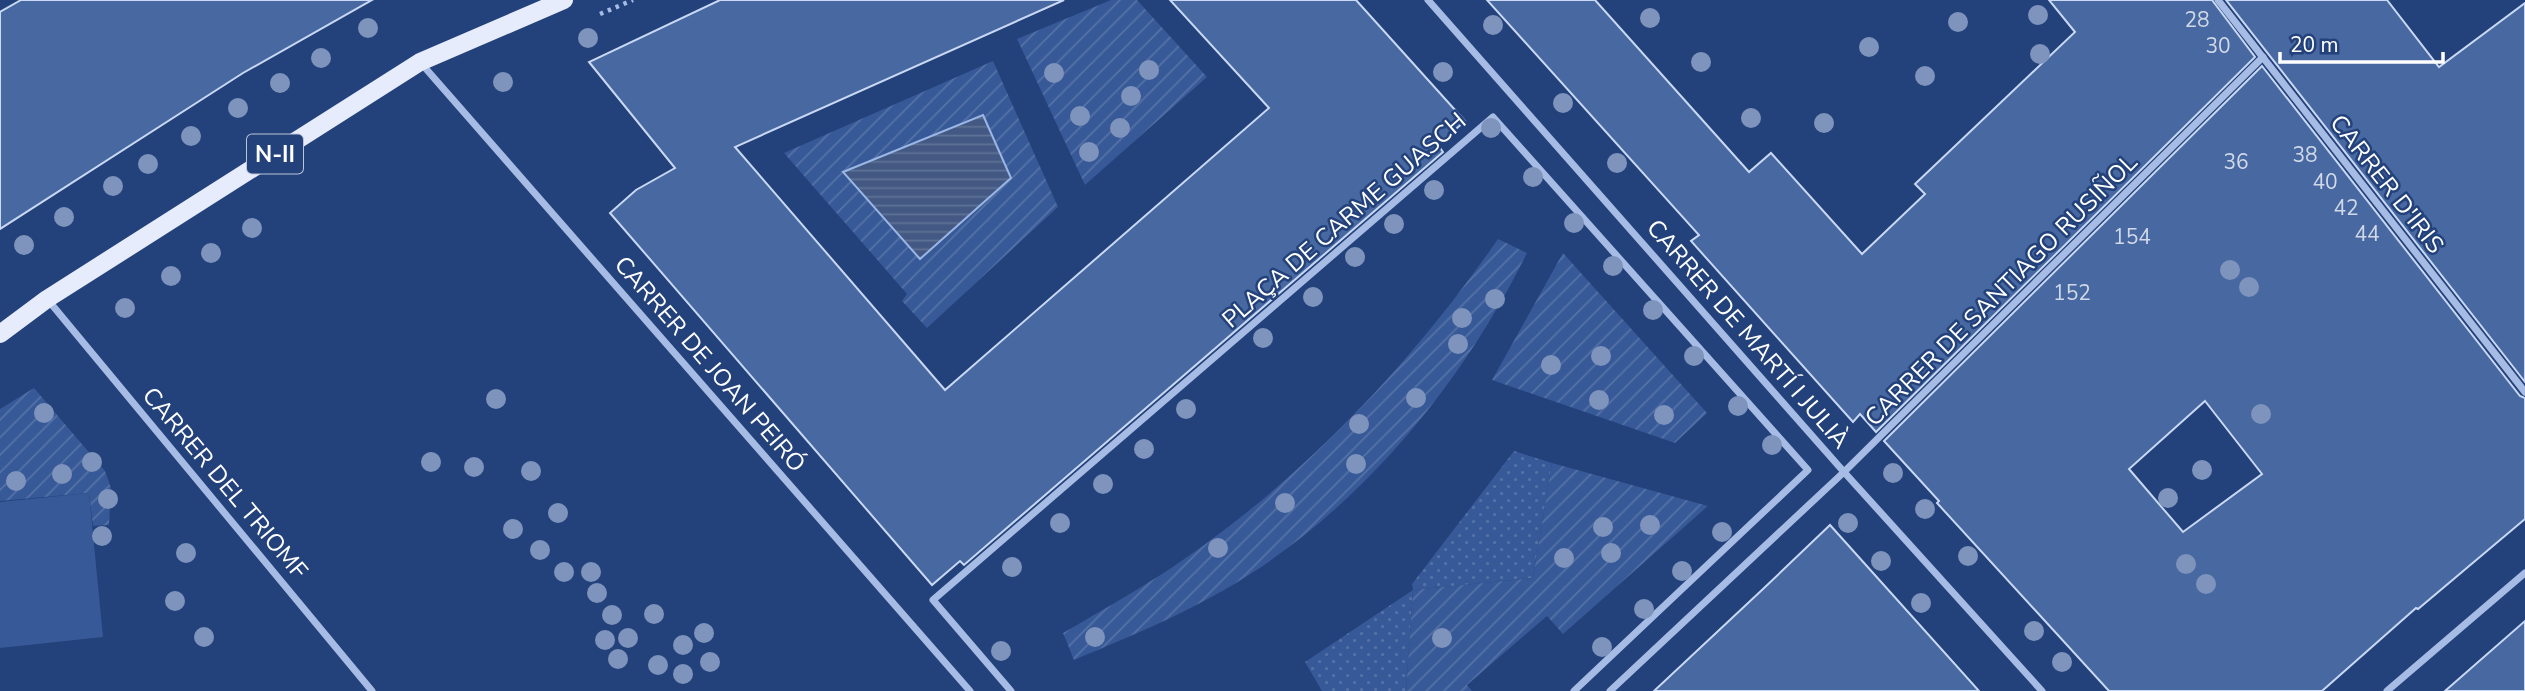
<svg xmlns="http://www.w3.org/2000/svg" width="2525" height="691" font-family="'Nunito Sans',sans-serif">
<defs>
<pattern id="grass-dots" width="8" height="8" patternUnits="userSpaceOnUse" patternTransform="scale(1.75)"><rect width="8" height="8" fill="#375997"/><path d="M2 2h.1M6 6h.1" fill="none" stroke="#5572a7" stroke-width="1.8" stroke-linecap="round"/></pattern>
<pattern id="garden-furrows" width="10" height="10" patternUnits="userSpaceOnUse" patternTransform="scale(1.75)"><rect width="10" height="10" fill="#375997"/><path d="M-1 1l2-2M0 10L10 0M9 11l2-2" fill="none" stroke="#5572a7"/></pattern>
<pattern id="water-rules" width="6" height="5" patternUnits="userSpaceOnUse" patternTransform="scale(1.75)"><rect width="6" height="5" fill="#435983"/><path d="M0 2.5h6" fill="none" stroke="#5f7296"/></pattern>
</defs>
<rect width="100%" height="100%" fill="#23417a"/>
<polygon fill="url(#grass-dots)" points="1514,451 1552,463 1533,578 1413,590 1406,691 1322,691 1305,662 1413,590 1412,584"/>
<g fill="url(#garden-furrows)">
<polygon points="1111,0 1137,0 1207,77 1085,185 1017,39"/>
<polygon points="993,61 1058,207 927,328 902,301 907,294 784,153"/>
<path d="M1498,239L1527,253C1465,378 1373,493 1255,571C1199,608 1136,634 1074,660L1063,633C1106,608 1149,584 1190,555C1311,470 1414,360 1498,239Z"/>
<polygon points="1563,253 1707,413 1675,443 1492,380"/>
<polygon points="34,388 105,471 111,488 109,525 93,526 89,493 0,501 0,409"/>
<polygon points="1552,463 1708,506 1563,634 1547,616 1467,685 1472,691 1406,691 1413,590 1533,578"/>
</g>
<polygon fill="#375997" points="89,493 103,637 0,648 0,502"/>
<polygon fill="url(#water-rules)" stroke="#9ab6e5" stroke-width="2" points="983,115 1011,178 920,259 843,172"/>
<g fill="#4768a1" stroke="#c9d8f4" stroke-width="2" fill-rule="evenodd">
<polygon points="21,0 372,0 243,73 0,229 0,12"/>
<polygon points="720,0 1064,0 735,147 945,390 1269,108 1170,0 1356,0 1465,121 1438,145 1443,152 964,565 960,561 932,585 610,213 636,190 675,168 589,62"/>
<polygon points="1487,0 1595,0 1749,172 1771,153 1862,254 1925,194 1915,184 2075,32 2049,0 2212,0 2255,57 1876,432 1860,414 1853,422 1691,241 1699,235"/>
<polygon points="2226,0 2387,0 2439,67 2525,3 2525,382"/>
<path d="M2262,66L2520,396L2525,398V519L2418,609L2416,608L2322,691H2109L1937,503L1939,501L1884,441ZM2205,401L2262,474L2183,532L2129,469Z"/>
<polygon points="1830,525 1979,691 1654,691 1763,589"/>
<polygon points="2525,621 2525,691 2445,691"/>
</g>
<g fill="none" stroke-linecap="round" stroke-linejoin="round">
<polyline stroke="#a6bce4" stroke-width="4.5" stroke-dasharray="3.5 5" stroke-linecap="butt" points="600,14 633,0"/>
<g stroke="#a6bce4" stroke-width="7">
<polyline points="1428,0 1844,472 2042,691"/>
<polyline points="2218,0 2525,392"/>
<polyline points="420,62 970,691"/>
<polyline points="48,300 372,691"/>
<polyline points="1011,691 933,600 1493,117 1808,470 1574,691"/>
<polyline points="1610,691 1844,472 2263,57"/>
<polyline points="2387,691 2525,573"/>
</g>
<polyline stroke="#e6ecfc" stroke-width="18" points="0,334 47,299 420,62 564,0"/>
</g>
<g fill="#7e94bd">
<circle cx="2038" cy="15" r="10"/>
<circle cx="1650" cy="18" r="10"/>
<circle cx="1958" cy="22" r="10"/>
<circle cx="1493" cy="25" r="10"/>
<circle cx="368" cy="28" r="10"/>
<circle cx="588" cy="38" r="10"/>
<circle cx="1869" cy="47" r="10"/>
<circle cx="2040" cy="54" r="10"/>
<circle cx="321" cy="58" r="10"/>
<circle cx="1701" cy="62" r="10"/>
<circle cx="1149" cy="70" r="10"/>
<circle cx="1443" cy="72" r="10"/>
<circle cx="1054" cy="73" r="10"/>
<circle cx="1925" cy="76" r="10"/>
<circle cx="503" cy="82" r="10"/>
<circle cx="280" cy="83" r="10"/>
<circle cx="1131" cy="96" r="10"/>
<circle cx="1563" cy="103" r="10"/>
<circle cx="238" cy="108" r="10"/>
<circle cx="1080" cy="116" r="10"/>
<circle cx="1751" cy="118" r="10"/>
<circle cx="1824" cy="123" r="10"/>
<circle cx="1120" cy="128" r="10"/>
<circle cx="1491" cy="128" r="10"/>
<circle cx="191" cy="136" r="10"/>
<circle cx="1089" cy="152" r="10"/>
<circle cx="1617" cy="163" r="10"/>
<circle cx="148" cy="164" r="10"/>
<circle cx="1533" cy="177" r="10"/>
<circle cx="113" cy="186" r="10"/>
<circle cx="1434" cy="190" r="10"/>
<circle cx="64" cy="217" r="10"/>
<circle cx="1574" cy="223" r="10"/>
<circle cx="1394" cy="224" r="10"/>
<circle cx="252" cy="228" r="10"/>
<circle cx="24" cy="245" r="10"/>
<circle cx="211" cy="253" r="10"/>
<circle cx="1355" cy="257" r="10"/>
<circle cx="1613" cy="266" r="10"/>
<circle cx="2230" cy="270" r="10"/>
<circle cx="171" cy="276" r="10"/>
<circle cx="2249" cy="287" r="10"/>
<circle cx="1313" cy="297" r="10"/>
<circle cx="1495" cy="299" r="10"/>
<circle cx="125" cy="308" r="10"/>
<circle cx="1653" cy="310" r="10"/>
<circle cx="1462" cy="318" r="10"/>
<circle cx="1263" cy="338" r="10"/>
<circle cx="1458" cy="344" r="10"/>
<circle cx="1601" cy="356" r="10"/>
<circle cx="1694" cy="356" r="10"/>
<circle cx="1551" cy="365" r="10"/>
<circle cx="1416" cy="398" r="10"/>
<circle cx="496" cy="399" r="10"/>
<circle cx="1599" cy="400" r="10"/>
<circle cx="1738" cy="406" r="10"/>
<circle cx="1186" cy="409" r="10"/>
<circle cx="44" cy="413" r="10"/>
<circle cx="2261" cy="414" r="10"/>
<circle cx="1664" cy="415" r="10"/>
<circle cx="1359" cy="424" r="10"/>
<circle cx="1772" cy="445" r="10"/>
<circle cx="1144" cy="449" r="10"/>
<circle cx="92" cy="462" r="10"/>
<circle cx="431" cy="462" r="10"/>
<circle cx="1356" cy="464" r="10"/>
<circle cx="474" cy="467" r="10"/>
<circle cx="2202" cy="470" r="10"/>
<circle cx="531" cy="471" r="10"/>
<circle cx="1893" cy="473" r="10"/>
<circle cx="62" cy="474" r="10"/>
<circle cx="16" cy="481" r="10"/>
<circle cx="1103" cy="484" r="10"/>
<circle cx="2168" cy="498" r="10"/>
<circle cx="108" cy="499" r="10"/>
<circle cx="1285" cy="503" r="10"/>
<circle cx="1925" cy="509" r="10"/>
<circle cx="558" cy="513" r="10"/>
<circle cx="1060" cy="523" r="10"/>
<circle cx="1848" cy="523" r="10"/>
<circle cx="1650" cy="525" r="10"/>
<circle cx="1603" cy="527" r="10"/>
<circle cx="513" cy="529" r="10"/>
<circle cx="1722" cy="532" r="10"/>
<circle cx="102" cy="536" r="10"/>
<circle cx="1218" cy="548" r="10"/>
<circle cx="540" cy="550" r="10"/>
<circle cx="186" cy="553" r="10"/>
<circle cx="1611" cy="553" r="10"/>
<circle cx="1968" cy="556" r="10"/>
<circle cx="1564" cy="558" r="10"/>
<circle cx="1881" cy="561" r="10"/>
<circle cx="2186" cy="564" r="10"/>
<circle cx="1012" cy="567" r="10"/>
<circle cx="1682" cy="571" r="10"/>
<circle cx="564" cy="572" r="10"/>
<circle cx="591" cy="572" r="10"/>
<circle cx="2206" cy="584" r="10"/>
<circle cx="597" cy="593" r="10"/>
<circle cx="175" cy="601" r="10"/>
<circle cx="1921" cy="603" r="10"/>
<circle cx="1644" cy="609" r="10"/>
<circle cx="654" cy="614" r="10"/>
<circle cx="612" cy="615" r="10"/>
<circle cx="2034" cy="631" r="10"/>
<circle cx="704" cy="633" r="10"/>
<circle cx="204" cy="637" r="10"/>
<circle cx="1095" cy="637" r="10"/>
<circle cx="628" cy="638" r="10"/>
<circle cx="1442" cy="638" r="10"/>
<circle cx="605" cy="640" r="10"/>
<circle cx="683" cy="645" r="10"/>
<circle cx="1602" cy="647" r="10"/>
<circle cx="1001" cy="651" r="10"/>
<circle cx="618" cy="659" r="10"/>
<circle cx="710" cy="662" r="10"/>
<circle cx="2062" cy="662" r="10"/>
<circle cx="658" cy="665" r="10"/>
<circle cx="683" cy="674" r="10"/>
</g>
<g text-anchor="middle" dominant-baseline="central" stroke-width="5" stroke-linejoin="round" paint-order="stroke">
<g font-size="21" fill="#d1d9e8">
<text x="2197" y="20">28</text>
<text x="2218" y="46">30</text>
<text x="2305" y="155">38</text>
<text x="2236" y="162">36</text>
<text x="2325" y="182">40</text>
<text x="2346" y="208">42</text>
<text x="2367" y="234">44</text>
<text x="2132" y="237">154</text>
<text x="2072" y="293">152</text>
</g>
<rect fill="#23417a" stroke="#bdc6d7" stroke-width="2" x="247" y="134.5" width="56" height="39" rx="5"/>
<g font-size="23" font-weight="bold" fill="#fff">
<text x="275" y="154">N-II</text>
</g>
<g font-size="24" fill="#fff" stroke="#23417a">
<text transform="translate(2387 184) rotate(52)">CARRER D'IRIS</text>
<text transform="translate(1344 220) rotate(-41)">PLAÇA DE CARME GUASCH</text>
<text transform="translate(2001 290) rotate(-45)">CARRER DE SANTIAGO RUSIÑOL</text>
<text transform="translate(1748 334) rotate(49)">CARRER DE MARTÍ I JULIÀ</text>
<text transform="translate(710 364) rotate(49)">CARRER DE JOAN PEIRÓ</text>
<text transform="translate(225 483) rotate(50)">CARRER DEL TRIOMF</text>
</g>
</g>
<path d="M2280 52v10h163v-10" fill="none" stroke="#ffffff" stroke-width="3.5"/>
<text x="2290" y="52" font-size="21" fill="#ffffff" stroke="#23417a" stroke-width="5" paint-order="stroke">20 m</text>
</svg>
